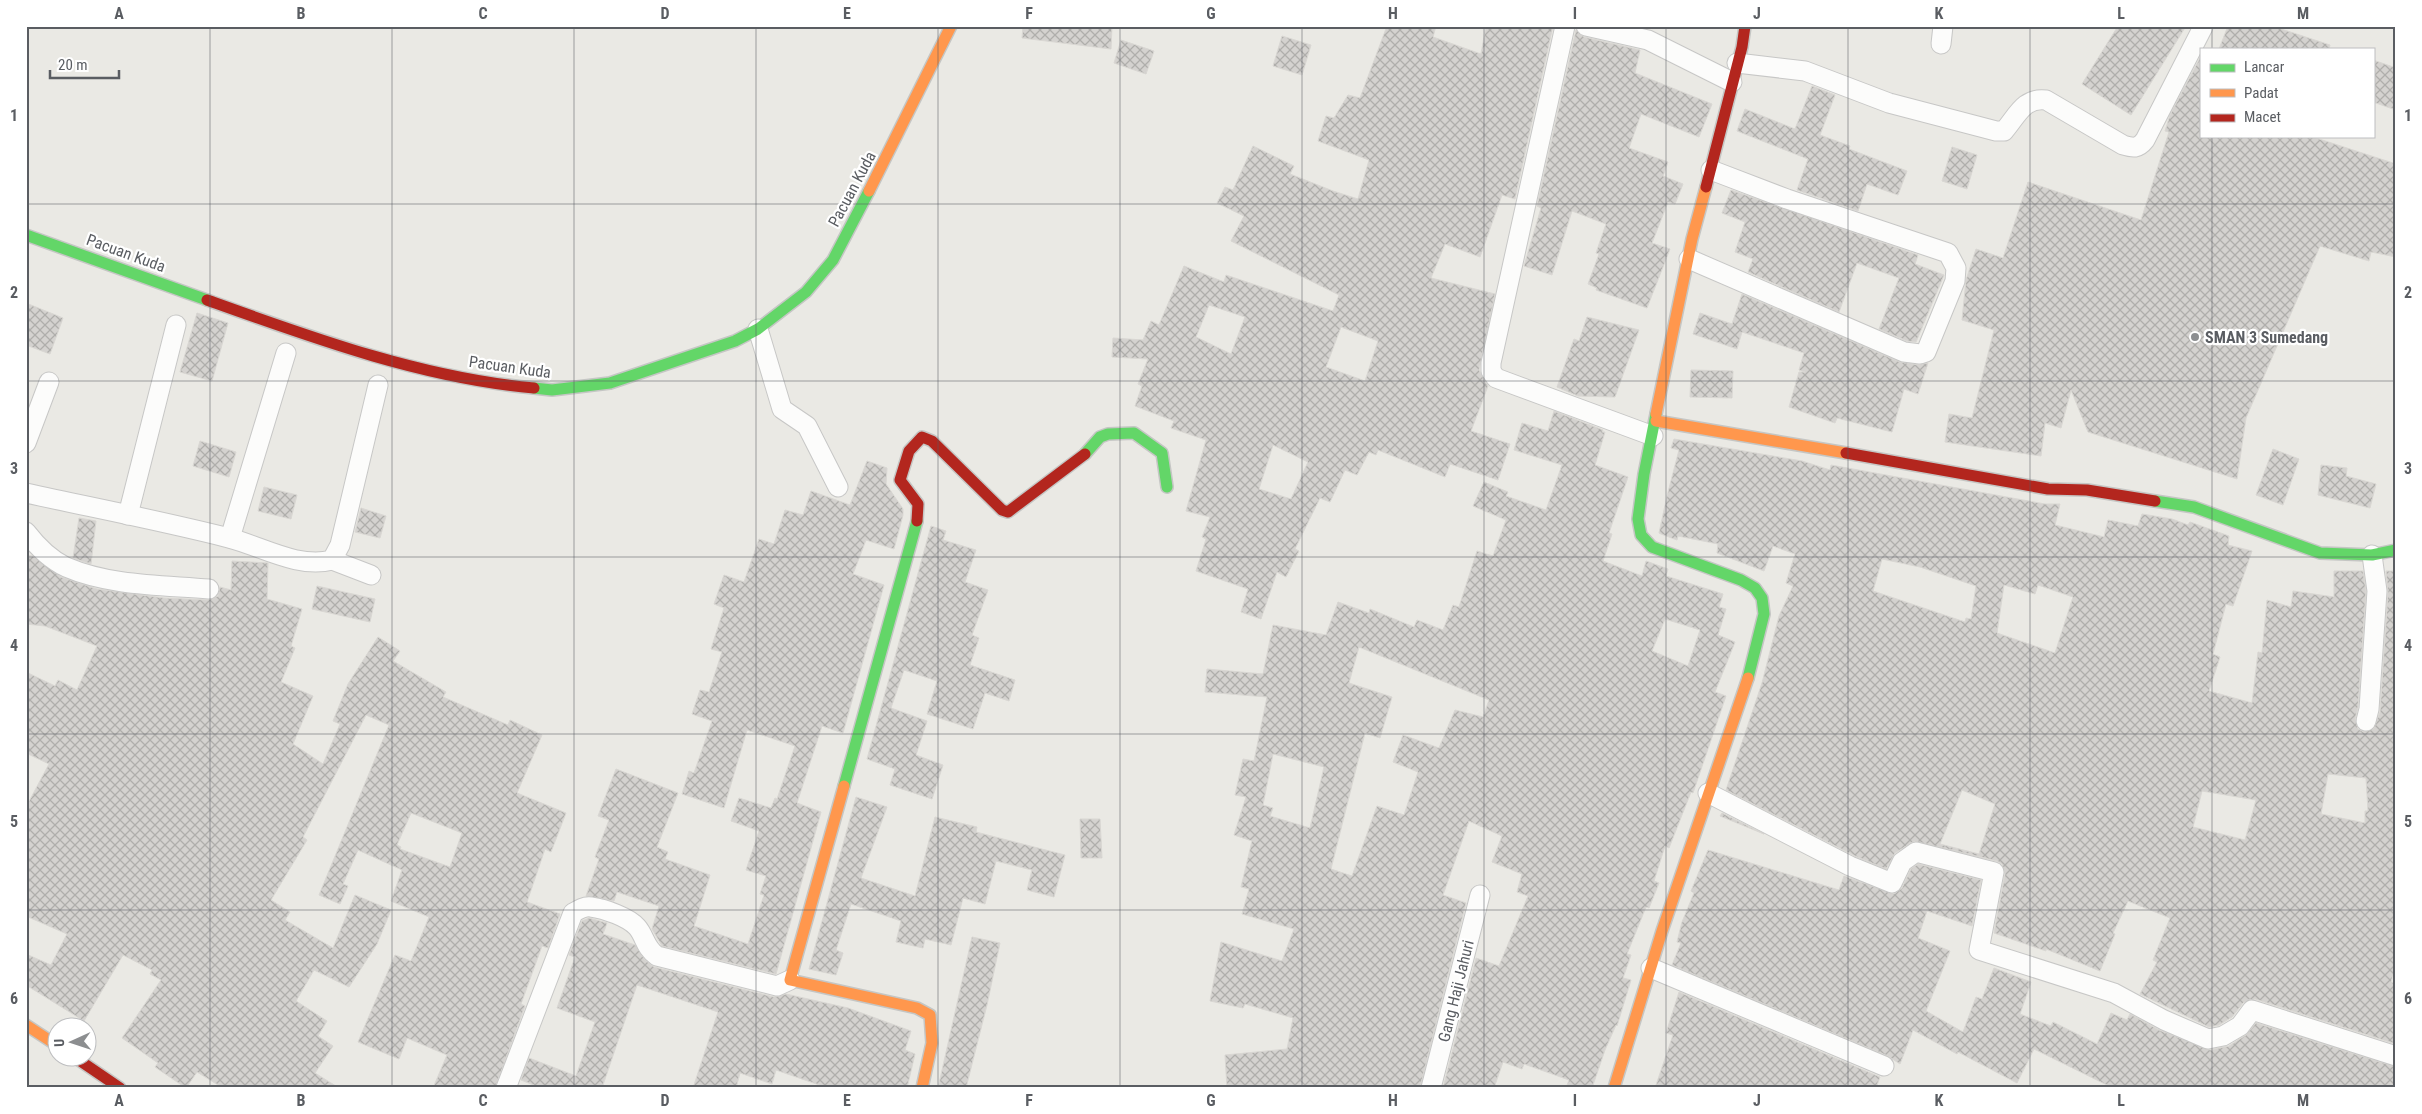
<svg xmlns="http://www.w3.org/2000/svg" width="2422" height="1114" font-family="'Roboto Condensed',sans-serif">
<defs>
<pattern id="building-cross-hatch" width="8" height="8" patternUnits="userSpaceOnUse" patternTransform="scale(1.25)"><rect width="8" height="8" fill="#d4d2cf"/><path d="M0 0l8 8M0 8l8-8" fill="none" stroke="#afaeab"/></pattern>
</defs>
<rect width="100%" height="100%" fill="#eae9e4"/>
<g fill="url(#building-cross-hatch)" stroke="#d9d7d3" fill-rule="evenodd">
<polygon points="1023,26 1112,26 1111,49 1022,38"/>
<path d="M1387,26H1436L1433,37L1481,54L1486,26H1553L1515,199L1502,195L1480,257L1445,244L1431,278L1495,294L1479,370L1488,386L1471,431L1510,444L1498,480L1450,464L1445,477L1378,450L1376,455L1369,452L1357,475L1345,470L1330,502L1320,498L1295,549L1299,551L1286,577L1277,572L1261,619L1241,612L1248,589L1196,571L1206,539L1202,537L1210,517L1186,511L1206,440L1171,428L1174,421L1135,406L1142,386L1138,384L1148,359L1112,357L1113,338L1143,340L1151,321L1159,325L1184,266L1224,282L1226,275L1333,311L1339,295L1231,241L1244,216L1217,203L1225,187L1233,190L1253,146L1294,166L1290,174L1333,191L1358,199L1369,160L1318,141L1326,116L1334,118L1348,95L1360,98ZM1209,305L1245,317L1231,354L1196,337ZM1341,327L1378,341L1365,381L1326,367ZM1273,445L1308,462L1291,499L1259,489Z"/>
<polygon points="2118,26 2186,26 2131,115 2082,84"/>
<polygon points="2228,26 2272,26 2330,45 2329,49 2219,49"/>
<polygon points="1576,30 1584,37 1640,50 1635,73 1712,104 1699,137 1641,114 1629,148 1668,162 1663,176 1683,184 1675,204 1668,202 1652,243 1670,249 1647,308 1596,290 1597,288 1588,284 1599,254 1596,253 1606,224 1572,211 1552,275 1524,266 1541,208 1537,206"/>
<polygon points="1282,36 1311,45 1302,75 1273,66"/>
<polygon points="1121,40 1154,51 1146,74 1114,63"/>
<polygon points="2201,56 2201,136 2310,136 2396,164 2396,257 2371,252 2369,261 2320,246 2246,418 2237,479 2088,432 2071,390 2061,428 2045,423 2041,456 1945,442 1949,414 1972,418 1994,330 1962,320 1966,280 1976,249 2003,258 2028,182 2141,220 2169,132 2165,131 2170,115"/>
<polygon points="2373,60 2396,68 2396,110 2373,102"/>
<polygon points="1812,86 1835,95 1820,135 1850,146 1849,149 1907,171 1898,195 1867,184 1858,211 1797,190 1808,159 1737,131 1745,109 1795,129"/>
<polygon points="1952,147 1977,155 1967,189 1942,181"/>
<polygon points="1731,190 1918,255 1915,264 1944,275 1916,342 1907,341 1879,329 1899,278 1857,263 1839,312 1748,272 1753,259 1735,252 1745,222 1722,213"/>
<polygon points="1742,294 1900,362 1919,365 1928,363 1918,394 1904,389 1892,432 1837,418 1835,423 1789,407 1799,372 1805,372 1799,370 1804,353 1742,332 1737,349 1693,334 1700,313 1732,324"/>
<polygon points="26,303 63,318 50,354 26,345"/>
<polygon points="197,313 228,323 212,381 180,372"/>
<polygon points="1587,317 1639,330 1615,397 1578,396 1557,387 1574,339 1579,341"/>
<polygon points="1691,370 1733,371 1732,398 1690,397"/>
<path d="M1554,411L1603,430L1602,432H1605L1595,465L1628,477L1609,533L1612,534L1603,561L1642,576L1646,561L1668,569L1666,576L1723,594L1719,607L1726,609L1718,635L1735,642L1715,692L1726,696L1693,793L1691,792L1669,848L1665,846L1654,881L1659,883L1649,908L1646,907L1627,954L1631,955L1623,978L1631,980L1617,1026L1616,1025L1605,1050L1592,1088H1566L1569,1080L1524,1064L1522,1069L1503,1062L1494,1088H1443L1476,958L1499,966L1528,896L1517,892L1522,874L1492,862L1502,836L1469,821L1443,895L1466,903L1420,1088H1227L1225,1055L1287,1049L1293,1018L1245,1004L1243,1008L1210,1001L1221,942L1282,961L1294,929L1242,914L1249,889L1241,887L1252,841L1234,835L1246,797L1235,795L1243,759L1254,761L1267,697L1205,692L1207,669L1263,674L1273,625L1326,635L1338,602L1369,613L1370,609L1414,627L1417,620L1443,630L1453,605L1459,607L1477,551L1493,556L1506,520L1473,506L1484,482L1508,492L1506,496L1546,510L1562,465L1514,450L1522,423L1548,431ZM1665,619L1700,630L1688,666L1652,651ZM1359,647L1489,700L1483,717L1455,710L1439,748L1403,735L1393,762L1418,772L1404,815L1377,806L1352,876L1331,869L1365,733L1380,738L1392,697L1349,683ZM1273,754L1324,767L1310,828L1270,816L1273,808L1263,805Z"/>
<path d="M1674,439L1802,461L1830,470L1831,465L2045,504H2060L2055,525L2104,537L2108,520L2138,526L2142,514L2172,519L2188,525L2190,522L2229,536L2228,545L2252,551L2233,606L2226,604L2213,654L2220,657L2209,691L2252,703L2258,652L2262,653L2267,600L2291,607L2293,591L2334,597V571H2363L2366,591L2358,707L2355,719L2358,729L2364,732L2374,728L2380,712L2388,592L2386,571H2396V966L2391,982L2396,983V1044L2255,999L2248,1000L2243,1003L2232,1017L2219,1025L2209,1027L2140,994L2157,962L2153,960L2170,918L2128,901L2113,933L2115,934L2100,971L2046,949V951L1994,933L2005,874L2002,864L1997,861L1914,841L1895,853L1886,869L1855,856L1726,790L1762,683L1779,616L1793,586L1786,583L1795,554L1773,546L1764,571L1717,553L1718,544L1678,536L1677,540L1661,534L1659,533L1667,496L1679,450L1671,448ZM1882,559L1920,567L1976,586L1971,619L1966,618L1965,622L1873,591ZM2004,585L2035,594L2038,585L2073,597L2055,653L1997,633ZM2328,774L2366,778L2368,811H2365V823L2321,814ZM1962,790L1995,804L1979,854L1940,844ZM2202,791L2256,800L2245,840L2193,827Z"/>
<polygon points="200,441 236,452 229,477 193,466"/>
<polygon points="2273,449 2299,459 2283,505 2256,495"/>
<polygon points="867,461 887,468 886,484 903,509 903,515 894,549 866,540 853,574 884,585 843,733 822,726 797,803 821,812 776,974 662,946 652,929 659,906 617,892 614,901 586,896 599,859 595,857 609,820 598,816 616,769 678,793 657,847 668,852 665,859 710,875 694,926 748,944 764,895 760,894 766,876 746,870 759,831 731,821 739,798 771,808 775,798 777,799 795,746 747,730 724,808 682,794 689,771 694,773 712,721 692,714 700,690 709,692 722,652 711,649 724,608 714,604 724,575 744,582 759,539 774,544 785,510 803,515 811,491 850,505"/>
<polygon points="2321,465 2347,468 2346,476 2376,484 2370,508 2318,495"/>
<polygon points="264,487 297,495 291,519 258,511"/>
<polygon points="361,508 386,516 380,538 355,532"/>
<polygon points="79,518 96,521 91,564 73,558"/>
<polygon points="931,526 946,531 943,540 976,550 965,582 988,590 972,635 979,638 970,665 1015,680 1009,701 985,693 973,729 927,714 937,681 904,670 891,708 927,721 916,755 943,765 932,799 890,785 895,769 867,759"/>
<path d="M26,555L33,556L61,577L97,589L164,598L208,600L218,596L220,587L231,590L232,561L268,563L267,599L302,609L291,646L295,648L281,682L313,696L293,744L323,764L340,724L333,721L348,684L378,637L400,651L393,661L446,692L443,697L508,725L510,720L542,735L517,793L566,813L551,852L545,849L527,902L560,914L548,948L542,946L521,1004L525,1006L495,1088H433L447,1055L407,1038L399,1059L358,1042L395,955L411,961L429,917L391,901L402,870L358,850L343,884L348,886L340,904L319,895L389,725L366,715L303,837L307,840L271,900L290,912L285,920L333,948L355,895L391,910L377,944L349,987L314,970L296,1001L327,1021L318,1036L333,1046L315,1073L339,1088H223L197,1072L186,1088L155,1067L158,1063L122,1038L161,980L150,974L152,970L123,955L84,1021L26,985V954L51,965L67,934L26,916V807L49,764L26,753V672L55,686L58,680L77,690L97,646L45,626L26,624ZM411,813L462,833L450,867L400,849L401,847L397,845Z"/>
<polygon points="317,586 375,599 370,622 312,609"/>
<polygon points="856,797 887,807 861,878 915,896 935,817 977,827 976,832 1065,855 1054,897 1027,890 1032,870 996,861 985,904 963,898 951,945 925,939 923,948 896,942 901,921 851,904 836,950 843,953 836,975 809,969"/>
<polygon points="1722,813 1764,834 1720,816"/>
<polygon points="1080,819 1100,819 1102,858 1081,858"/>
<polygon points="1708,850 1839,890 1844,876 1894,894 1902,888 1911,869 1918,864 1981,880 1972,926 1927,911 1918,938 1950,951 1926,1011 1963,1032 1976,997 1982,999 1994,968 2031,982 2020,1014 2051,1026 2053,1022 2097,1044 2111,1013 2127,1020 2130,1014 2159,1030 2210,1050 2229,1046 2246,1035 2256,1023 2396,1067 2396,1088 2113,1088 2034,1049 2017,1083 1958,1052 1957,1054 1913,1030 1900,1064 1888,1056 1672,965 1681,943 1677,942 1682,922 1694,893 1691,891"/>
<polygon points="589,918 607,923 603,934 635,945 645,960 654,967 774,997 786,994 848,1008 911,1031 905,1050 915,1054 907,1088 828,1088 776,1070 772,1084 740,1073 736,1088 693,1088 718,1012 637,985 602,1088 541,1088 521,1080 529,1058 576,1076 595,1022 557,1008 575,957 569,955 582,921"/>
<polygon points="972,937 1000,943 987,1005 966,1088 938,1088"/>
<polygon points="1679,992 1880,1077 1876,1088 1655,1088 1673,1035 1666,1033"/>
</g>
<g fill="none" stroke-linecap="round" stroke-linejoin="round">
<defs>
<g id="street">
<polyline points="1565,26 1491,363 1491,371 1496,378 1653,436"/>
<polyline points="1586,26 1648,40 1732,82"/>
<polyline points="1941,44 1943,26"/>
<path d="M1737,63L1805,71L1889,103L1996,131H2004C2017,116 2024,97 2046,100L2123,145C2133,148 2138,149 2145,140L2203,27"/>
<polyline points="1689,259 1904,352 1920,354 1926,352 1955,281 1956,268 1948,253 1787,199 1711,170"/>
<polyline points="758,329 782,409 807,426 838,487"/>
<polyline points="26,443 49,382"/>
<path d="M26,493C94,508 162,521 229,538C261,546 298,569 332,560L340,545L378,385"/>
<polyline points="128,515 176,325"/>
<path d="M26,532C36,545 51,560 66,567C110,586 162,585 209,589"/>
<polyline points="230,538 286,353"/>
<polyline points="332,560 371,575"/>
<polyline points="2366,721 2369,709 2377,591 2372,555"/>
<polyline points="1708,793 1850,866 1892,883 1902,862 1916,852 1994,872 1979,950 2114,993 2164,1020 2208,1039 2223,1036 2240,1026 2252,1010 2396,1056"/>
<polyline points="1651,968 1884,1066"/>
<path d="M506,1088L573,913C578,910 584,906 591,907C605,909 628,917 637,927C645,936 645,948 657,956L777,986L790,980"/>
<polyline points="1431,1088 1480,895"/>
</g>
<g id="fast">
<polyline points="26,235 207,300"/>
<polyline points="534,388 552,390 610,383 735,341 758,329 806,292 833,260 869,191"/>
<polyline points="1656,414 1644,474 1638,519 1641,535 1652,547 1741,580 1755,588 1762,598 1764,614 1748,678"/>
<polyline points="1085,454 1100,437 1108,434 1134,433 1162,453 1167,487"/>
<polyline points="2155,501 2194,507 2320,553 2372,555 2396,550"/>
<polyline points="844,786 917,521"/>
</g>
<g id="slow">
<polyline points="869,191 951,26"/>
<polyline points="1656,414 1692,239 1706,187"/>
<polyline points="1656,421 1846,453"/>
<polyline points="844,786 790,980 917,1008 930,1015 932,1043 922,1088"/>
<polyline points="26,1025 58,1046"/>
<polyline points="1614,1088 1662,931 1748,678"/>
</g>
<g id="jam">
<polyline points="1706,187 1742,47 1745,26"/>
<path d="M207,300C313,338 422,378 534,388"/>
<polyline points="1846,453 2048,489 2087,490 2155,501"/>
<polyline points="917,521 918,504 900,480 909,451 922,437 932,441 1002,510 1008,512 1085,454"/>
<polyline points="73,1056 120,1088"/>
</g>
</defs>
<use href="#street" stroke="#c7c7c6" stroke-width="21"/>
<use href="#fast" stroke="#c5c6c4" stroke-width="14"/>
<use href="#slow" stroke="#c5c6c4" stroke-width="14"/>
<use href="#jam" stroke="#c5c6c4" stroke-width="14"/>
<use href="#street" stroke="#fcfcfb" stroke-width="19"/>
<use href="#fast" stroke="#63d668" stroke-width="11"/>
<use href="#slow" stroke="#ff974d" stroke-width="11"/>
<use href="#jam" stroke="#b3261e" stroke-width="11"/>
</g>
<path fill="none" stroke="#5a5d62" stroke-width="1" stroke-opacity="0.55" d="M210,26V1088M392,26V1088M574,26V1088M756,26V1088M938,26V1088M1120,26V1088M1302,26V1088M1484,26V1088M1666,26V1088M1848,26V1088M2030,26V1088M2212,26V49M2212,136V1088M26,204H2396M26,381H2396M26,557H2396M26,734H2396M26,910H2396"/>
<circle fill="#8c8e90" stroke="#fff" stroke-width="2" cx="2195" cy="337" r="5"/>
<g text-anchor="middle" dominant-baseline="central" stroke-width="4.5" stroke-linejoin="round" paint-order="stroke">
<g font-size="16" fill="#5a5d62" stroke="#fff">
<text transform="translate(852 189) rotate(-62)">Pacuan Kuda</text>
<text transform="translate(126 253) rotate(20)">Pacuan Kuda</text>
<text transform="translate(510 367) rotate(8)">Pacuan Kuda</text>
<text transform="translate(1456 991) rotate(-76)">Gang Haji Jahuri</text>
</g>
<g font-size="16" font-weight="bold" fill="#5a5d62" stroke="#fff" text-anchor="start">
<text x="2205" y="337">SMAN 3 Sumedang</text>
</g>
</g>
<rect width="2422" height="1114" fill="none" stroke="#ffffff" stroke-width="55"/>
<rect x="2200" y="48" width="175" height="90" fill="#ffffff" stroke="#bdbec0"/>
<rect x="2210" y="64" width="25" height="8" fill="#63d668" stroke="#bdbec0"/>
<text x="2244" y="72" font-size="15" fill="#5a5d62">Lancar</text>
<rect x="2210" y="89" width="25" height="8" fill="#ff974d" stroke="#bdbec0"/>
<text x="2244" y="98" font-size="15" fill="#5a5d62">Padat</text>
<rect x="2210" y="114" width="25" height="8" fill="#b3261e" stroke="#bdbec0"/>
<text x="2244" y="122" font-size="15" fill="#5a5d62">Macet</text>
<g transform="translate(72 1042) rotate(267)"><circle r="24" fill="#ffffff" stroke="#bdbec0"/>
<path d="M0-4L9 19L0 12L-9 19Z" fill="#8c8e90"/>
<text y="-8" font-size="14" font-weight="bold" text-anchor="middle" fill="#5a5d62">U</text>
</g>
<path d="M50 70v8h69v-8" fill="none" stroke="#5a5d62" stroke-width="2.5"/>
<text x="58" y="70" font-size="15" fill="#5a5d62" stroke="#ffffff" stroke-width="4" paint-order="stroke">20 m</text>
<rect x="28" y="28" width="2366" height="1058" fill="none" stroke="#5a5d62" stroke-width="2"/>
<g font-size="16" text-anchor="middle" font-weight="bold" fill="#5a5d62">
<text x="119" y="19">A</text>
<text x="301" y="19">B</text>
<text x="483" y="19">C</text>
<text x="665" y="19">D</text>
<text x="847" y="19">E</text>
<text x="1029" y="19">F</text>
<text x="1211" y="19">G</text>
<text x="1393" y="19">H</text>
<text x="1575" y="19">I</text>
<text x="1757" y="19">J</text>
<text x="1939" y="19">K</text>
<text x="2121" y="19">L</text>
<text x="2303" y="19">M</text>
<text x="14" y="121">1</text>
<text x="2408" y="121">1</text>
<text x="14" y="298">2</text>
<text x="2408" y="298">2</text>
<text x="14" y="474">3</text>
<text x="2408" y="474">3</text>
<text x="14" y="651">4</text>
<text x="2408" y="651">4</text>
<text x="14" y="827">5</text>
<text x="2408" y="827">5</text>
<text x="14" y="1004">6</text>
<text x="2408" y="1004">6</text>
<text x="119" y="1106">A</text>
<text x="301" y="1106">B</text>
<text x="483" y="1106">C</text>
<text x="665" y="1106">D</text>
<text x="847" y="1106">E</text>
<text x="1029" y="1106">F</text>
<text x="1211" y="1106">G</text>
<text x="1393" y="1106">H</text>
<text x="1575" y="1106">I</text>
<text x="1757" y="1106">J</text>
<text x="1939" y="1106">K</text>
<text x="2121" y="1106">L</text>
<text x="2303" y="1106">M</text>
</g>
</svg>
